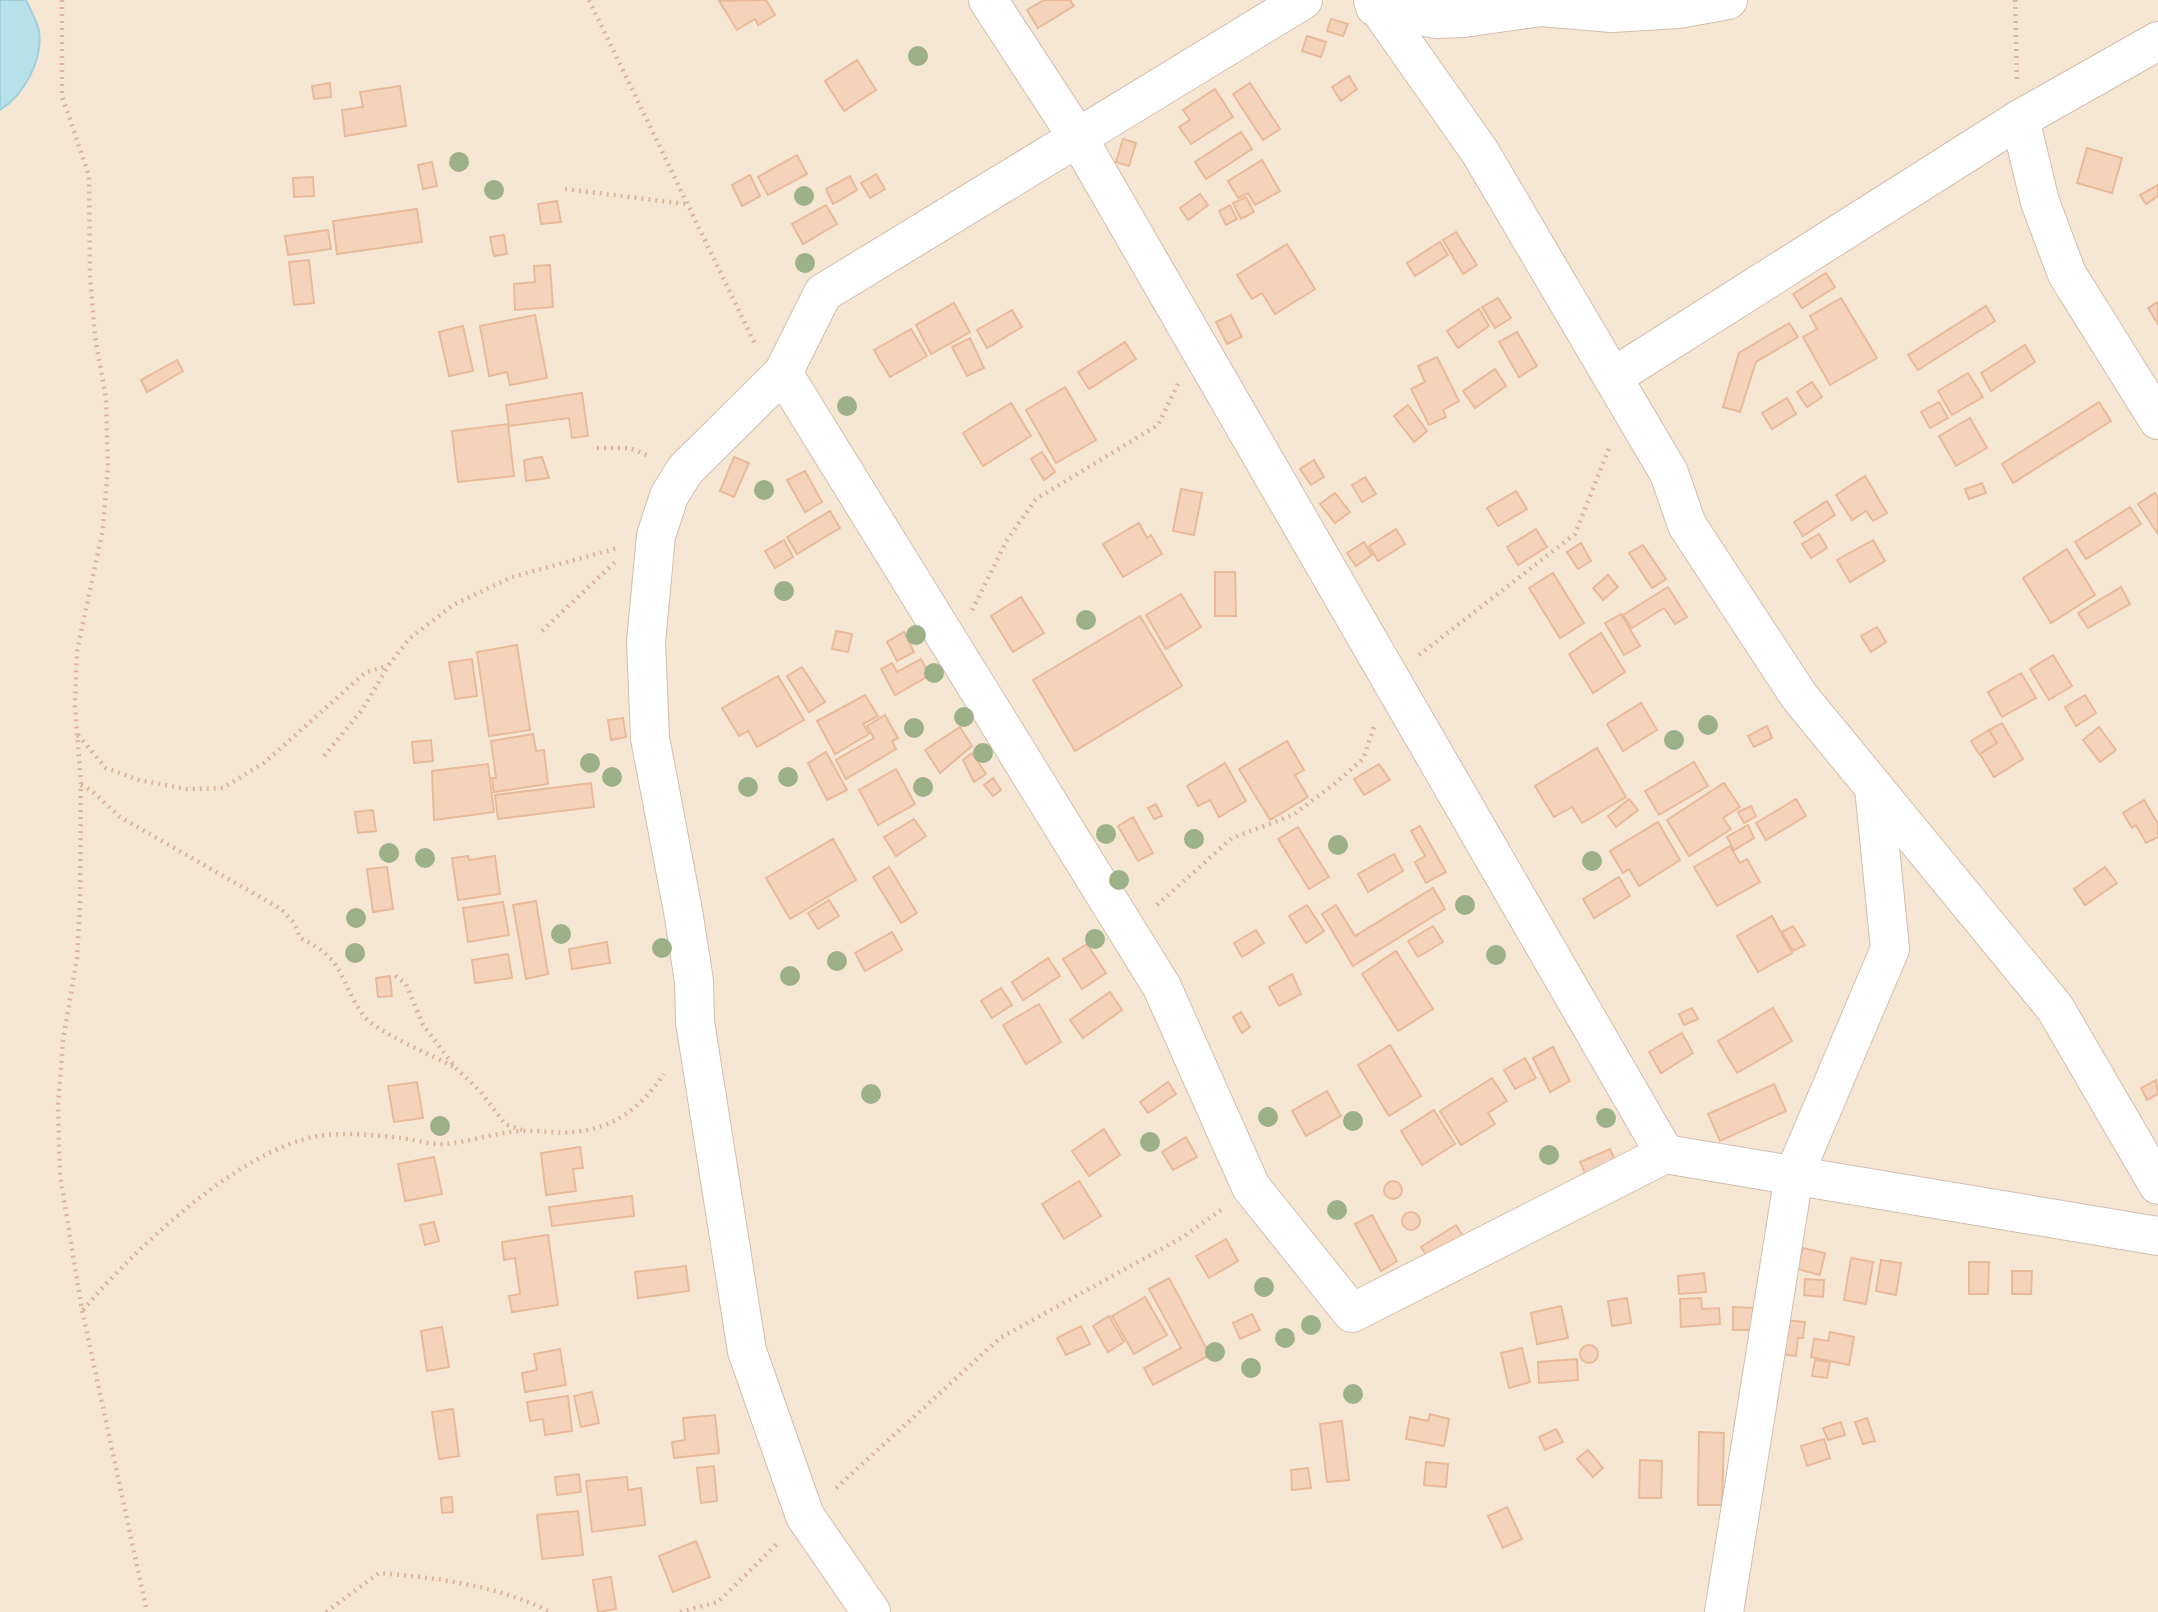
<svg xmlns="http://www.w3.org/2000/svg" width="2158" height="1612" font-family="'Varela Round',sans-serif">
<rect width="100%" height="100%" fill="#fef5e6"/>
<rect fill="#f6e7d4" x="0" y="0" width="2158" height="1612"/>
<path fill="#b8e1e9" stroke="#9ed1dc" stroke-width="2" d="M0,0H26C30,9 37,21 39,31C43,60 24,95 0,110Z"/>
<g fill="#f5d3bb" stroke="#e9ba9a" stroke-width="2">
<polygon points="766,0 775,15 758,25 755,19 737,30 719,1"/>
<polygon points="1044,0 1070,0 1074,6 1038,28 1027,10"/>
<polygon points="1331,19 1348,24 1343,36 1327,31"/>
<polygon points="1307,36 1326,42 1321,57 1302,51"/>
<polygon points="857,60 876,90 844,111 825,81"/>
<polygon points="1349,76 1357,89 1341,101 1332,87"/>
<polygon points="330,83 331,97 314,99 312,86"/>
<polygon points="1250,83 1280,129 1263,140 1233,94"/>
<polygon points="400,86 406,126 345,136 342,110 363,107 360,92"/>
<polygon points="1215,89 1233,117 1191,144 1179,127 1190,120 1183,110"/>
<polygon points="1241,132 1252,149 1206,179 1195,162"/>
<polygon points="1123,139 1136,143 1129,166 1116,162"/>
<polygon points="2087,148 2122,158 2112,193 2077,183"/>
<polygon points="797,155 807,174 768,195 758,177"/>
<polygon points="1262,160 1280,191 1255,205 1248,193 1238,198 1228,181"/>
<polygon points="432,162 437,186 423,189 418,165"/>
<polygon points="876,174 885,189 870,198 861,183"/>
<polygon points="750,175 760,196 742,206 732,185"/>
<polygon points="850,176 857,190 833,204 826,189"/>
<polygon points="313,177 314,196 294,197 293,178"/>
<polygon points="2158,185 2158,196 2146,204 2140,195"/>
<polygon points="1200,194 1208,205 1188,220 1180,208"/>
<polygon points="1246,197 1254,212 1241,219 1233,203"/>
<polygon points="557,201 561,222 541,224 538,204"/>
<polygon points="826,205 837,224 803,244 792,224"/>
<polygon points="1230,205 1237,219 1226,225 1219,211"/>
<polygon points="417,209 422,242 337,254 333,221"/>
<polygon points="328,230 331,249 288,255 285,236"/>
<polygon points="1456,232 1477,265 1463,274 1443,240"/>
<polygon points="504,235 507,254 494,256 490,237"/>
<polygon points="1440,242 1448,255 1415,276 1407,263"/>
<polygon points="1287,244 1315,289 1275,314 1262,293 1252,299 1237,275"/>
<polygon points="309,260 314,303 294,305 289,262"/>
<polygon points="550,265 553,307 515,310 514,284 535,282 534,266"/>
<polygon points="1826,273 1835,287 1802,308 1793,294"/>
<polygon points="1498,298 1511,318 1495,328 1482,307"/>
<polygon points="1841,298 1877,358 1830,385 1803,337 1817,329 1810,316"/>
<polygon points="2158,302 2158,324 2148,308"/>
<polygon points="954,303 970,332 931,354 916,325"/>
<polygon points="1986,306 1995,321 1918,370 1908,355"/>
<polygon points="1479,309 1489,326 1458,348 1447,331"/>
<polygon points="1012,310 1022,327 987,348 977,330"/>
<polygon points="535,315 547,378 510,385 507,372 489,376 480,326"/>
<polygon points="1231,315 1242,337 1227,344 1216,322"/>
<polygon points="1789,323 1798,337 1756,362 1740,412 1723,407 1739,353"/>
<polygon points="463,326 473,371 449,376 439,332"/>
<polygon points="911,329 927,356 890,377 874,350"/>
<polygon points="1517,332 1537,366 1519,377 1499,342"/>
<polygon points="970,338 984,368 967,376 952,347"/>
<polygon points="1125,342 1136,359 1089,389 1078,372"/>
<polygon points="2025,345 2035,362 1991,391 1981,373"/>
<polygon points="1437,357 1459,401 1443,410 1446,417 1429,425 1411,389 1425,382 1418,366"/>
<polygon points="177,360 183,371 147,392 141,380"/>
<polygon points="1495,369 1506,386 1475,408 1463,391"/>
<polygon points="1968,373 1983,397 1952,415 1938,391"/>
<polygon points="1812,382 1822,397 1807,407 1797,392"/>
<polygon points="1065,387 1096,440 1056,463 1026,410"/>
<polygon points="582,393 588,436 572,438 569,418 509,426 506,405"/>
<polygon points="1787,398 1796,414 1772,429 1762,413"/>
<polygon points="1939,402 1948,418 1930,428 1921,412"/>
<polygon points="2099,402 2111,421 2013,483 2002,464"/>
<polygon points="1011,403 1031,436 983,466 963,433"/>
<polygon points="1408,405 1427,431 1414,442 1394,416"/>
<polygon points="1970,418 1987,448 1956,466 1939,436"/>
<polygon points="508,424 514,476 458,482 452,431"/>
<polygon points="1042,452 1055,472 1044,480 1031,459"/>
<polygon points="542,457 549,478 526,481 524,460"/>
<polygon points="734,457 749,463 734,497 720,491"/>
<polygon points="1314,460 1324,477 1311,485 1300,469"/>
<polygon points="805,471 822,502 805,512 787,480"/>
<polygon points="1865,476 1887,513 1873,521 1866,511 1852,520 1836,495"/>
<polygon points="1365,477 1376,494 1362,502 1352,485"/>
<polygon points="1982,483 1986,493 1969,499 1965,489"/>
<polygon points="1181,489 1202,493 1194,535 1173,531"/>
<polygon points="1516,491 1527,509 1498,526 1487,508"/>
<polygon points="1335,493 1350,512 1335,523 1320,504"/>
<polygon points="2155,493 2158,498 2158,534 2138,504"/>
<polygon points="1827,501 1835,515 1803,536 1794,522"/>
<polygon points="2130,507 2141,524 2086,559 2075,542"/>
<polygon points="830,511 840,528 797,554 787,537"/>
<polygon points="1139,523 1147,538 1151,535 1162,554 1123,577 1103,544"/>
<polygon points="1396,529 1405,544 1378,561 1369,546"/>
<polygon points="1536,529 1547,547 1518,565 1507,547"/>
<polygon points="1819,534 1827,548 1811,558 1802,544"/>
<polygon points="784,540 793,557 775,568 765,551"/>
<polygon points="1873,540 1885,561 1850,582 1837,560"/>
<polygon points="1364,542 1372,555 1356,566 1347,553"/>
<polygon points="1581,543 1591,561 1578,569 1567,552"/>
<polygon points="1643,545 1666,579 1652,588 1629,553"/>
<polygon points="2067,549 2095,595 2051,623 2023,578"/>
<polygon points="1215,572 1235,572 1236,616 1215,616"/>
<polygon points="1553,573 1584,623 1560,638 1529,588"/>
<polygon points="1608,575 1618,587 1603,600 1593,588"/>
<polygon points="1668,587 1687,617 1675,624 1664,608 1632,628 1623,615"/>
<polygon points="2121,587 2130,604 2088,628 2078,613"/>
<polygon points="1181,594 1201,627 1166,649 1146,615"/>
<polygon points="1021,597 1044,633 1013,652 991,616"/>
<polygon points="1621,614 1640,646 1624,655 1605,623"/>
<polygon points="1140,616 1182,686 1075,751 1033,680"/>
<polygon points="1877,627 1886,642 1871,652 1861,636"/>
<polygon points="836,631 852,634 848,652 832,649"/>
<polygon points="904,632 914,652 897,661 887,642"/>
<polygon points="1601,633 1625,672 1593,693 1569,654"/>
<polygon points="517,645 530,730 489,736 477,652"/>
<polygon points="2053,655 2072,686 2049,700 2030,669"/>
<polygon points="472,659 477,696 455,699 449,662"/>
<polygon points="921,659 930,675 895,695 881,669 892,663 897,672"/>
<polygon points="802,667 825,702 809,712 787,676"/>
<polygon points="2021,673 2036,698 2002,717 1988,692"/>
<polygon points="778,676 804,720 757,747 748,731 739,736 722,708"/>
<polygon points="865,695 878,716 863,724 869,734 835,754 817,721"/>
<polygon points="2085,695 2096,713 2076,726 2065,707"/>
<polygon points="1641,703 1657,730 1623,751 1607,724"/>
<polygon points="885,715 898,738 892,741 896,749 846,779 836,760 874,738 867,726"/>
<polygon points="623,718 626,737 611,740 608,720"/>
<polygon points="2002,723 2023,759 1994,777 1980,754 1997,743 1989,730"/>
<polygon points="1767,726 1772,738 1754,747 1748,736"/>
<polygon points="960,727 972,746 940,773 925,750"/>
<polygon points="2099,727 2116,750 2100,762 2083,740"/>
<polygon points="1989,730 1997,743 1979,754 1971,741"/>
<polygon points="533,734 536,751 544,750 548,784 494,792 492,778 496,778 491,741"/>
<polygon points="431,740 433,761 414,763 412,742"/>
<polygon points="1287,741 1304,770 1295,775 1308,797 1270,820 1239,769"/>
<polygon points="1597,748 1626,797 1582,823 1572,807 1554,817 1535,786"/>
<polygon points="826,752 847,790 827,800 808,763"/>
<polygon points="972,753 986,774 974,782 963,760"/>
<polygon points="1694,762 1708,786 1659,815 1645,791"/>
<polygon points="1225,763 1246,801 1219,817 1210,800 1198,806 1187,786"/>
<polygon points="488,764 494,812 434,820 432,771"/>
<polygon points="1379,764 1390,780 1364,795 1354,779"/>
<polygon points="896,769 915,804 878,825 859,790"/>
<polygon points="993,778 1001,790 993,796 984,785"/>
<polygon points="591,783 594,807 498,819 495,795"/>
<polygon points="1724,783 1740,807 1723,818 1731,829 1689,856 1667,820"/>
<polygon points="1629,799 1638,810 1616,827 1608,816"/>
<polygon points="1796,799 1806,816 1766,840 1756,823"/>
<polygon points="2144,800 2158,824 2158,837 2146,843 2136,825 2132,828 2123,813"/>
<polygon points="1156,804 1162,816 1154,819 1148,808"/>
<polygon points="1751,806 1756,816 1744,823 1738,812"/>
<polygon points="373,810 376,831 358,833 355,812"/>
<polygon points="1133,817 1153,853 1138,861 1118,826"/>
<polygon points="914,819 926,836 896,856 884,837"/>
<polygon points="1658,822 1680,860 1639,886 1629,869 1623,873 1610,851"/>
<polygon points="1748,825 1754,838 1734,850 1727,837"/>
<polygon points="1420,826 1446,872 1426,883 1415,862 1425,856 1411,831"/>
<polygon points="1298,827 1329,877 1309,889 1278,839"/>
<polygon points="833,839 856,880 790,919 766,878"/>
<polygon points="1730,846 1740,863 1747,859 1760,882 1717,906 1694,867"/>
<polygon points="1394,854 1403,871 1368,892 1358,874"/>
<polygon points="468,856 469,860 495,856 500,894 458,900 452,858"/>
<polygon points="387,867 393,909 373,912 367,869"/>
<polygon points="889,867 917,913 901,923 873,877"/>
<polygon points="2105,867 2117,883 2085,905 2074,889"/>
<polygon points="1619,877 1630,896 1594,918 1583,899"/>
<polygon points="1433,888 1445,909 1353,966 1322,914 1336,905 1355,936"/>
<polygon points="829,900 839,916 818,929 808,913"/>
<polygon points="536,901 548,974 526,979 513,905"/>
<polygon points="503,902 509,935 468,942 463,908"/>
<polygon points="1307,905 1324,931 1306,943 1289,916"/>
<polygon points="1772,916 1792,953 1758,972 1737,936"/>
<polygon points="1433,926 1443,942 1418,957 1408,941"/>
<polygon points="1793,926 1805,945 1793,951 1782,932"/>
<polygon points="1256,930 1264,943 1242,957 1234,943"/>
<polygon points="892,932 902,950 865,971 855,953"/>
<polygon points="607,942 610,963 572,969 569,949"/>
<polygon points="1087,944 1106,973 1082,989 1063,959"/>
<polygon points="1396,951 1433,1009 1398,1031 1362,974"/>
<polygon points="508,954 512,978 475,983 472,960"/>
<polygon points="1048,958 1060,976 1023,1000 1012,982"/>
<polygon points="1292,974 1301,994 1279,1006 1269,987"/>
<polygon points="390,976 392,996 378,997 376,978"/>
<polygon points="1001,988 1012,1005 992,1018 981,1001"/>
<polygon points="1110,992 1122,1010 1083,1038 1070,1020"/>
<polygon points="1039,1004 1061,1042 1026,1064 1003,1025"/>
<polygon points="1692,1008 1698,1019 1684,1025 1679,1014"/>
<polygon points="1773,1008 1792,1041 1737,1073 1718,1041"/>
<polygon points="1241,1012 1250,1027 1242,1033 1233,1017"/>
<polygon points="1682,1033 1693,1053 1661,1073 1649,1052"/>
<polygon points="1390,1045 1421,1096 1389,1116 1358,1065"/>
<polygon points="1553,1047 1570,1081 1550,1092 1533,1058"/>
<polygon points="1525,1058 1536,1078 1515,1089 1504,1070"/>
<polygon points="1492,1078 1507,1101 1488,1113 1495,1124 1461,1145 1440,1111"/>
<polygon points="2156,1080 2158,1094 2147,1100 2141,1088"/>
<polygon points="417,1082 423,1118 394,1122 388,1086"/>
<polygon points="1168,1082 1176,1094 1148,1113 1140,1102"/>
<polygon points="1774,1084 1786,1111 1720,1141 1708,1114"/>
<polygon points="1327,1091 1341,1116 1306,1136 1292,1111"/>
<polygon points="1434,1110 1455,1144 1422,1165 1401,1131"/>
<polygon points="1104,1129 1120,1155 1089,1176 1072,1151"/>
<polygon points="1186,1137 1197,1157 1173,1170 1162,1152"/>
<polygon points="580,1147 583,1168 573,1169 576,1191 546,1195 541,1153"/>
<polygon points="1610,1149 1619,1169 1589,1182 1580,1162"/>
<polygon points="434,1157 442,1194 405,1201 398,1164"/>
<polygon points="1079,1181 1101,1216 1064,1239 1042,1204"/>
<circle cx="1393" cy="1190" r="9"/>
<polygon points="632,1196 634,1216 552,1226 549,1207"/>
<circle cx="1411" cy="1221" r="9"/>
<polygon points="1372,1215 1397,1261 1381,1271 1355,1224"/>
<polygon points="434,1222 439,1241 425,1245 420,1225"/>
<polygon points="1456,1225 1467,1242 1432,1264 1421,1247"/>
<polygon points="548,1235 558,1305 512,1312 509,1296 520,1294 515,1258 504,1260 502,1242"/>
<polygon points="1226,1239 1238,1261 1209,1278 1196,1256"/>
<polygon points="1803,1248 1825,1253 1820,1275 1797,1269"/>
<polygon points="1851,1258 1873,1262 1866,1304 1844,1300"/>
<polygon points="1881,1260 1901,1263 1896,1295 1876,1291"/>
<polygon points="1969,1262 1989,1262 1988,1294 1969,1294"/>
<polygon points="686,1266 689,1291 638,1298 635,1272"/>
<polygon points="2012,1271 2032,1271 2031,1294 2012,1294"/>
<polygon points="1704,1273 1706,1292 1679,1294 1678,1276"/>
<polygon points="1169,1278 1210,1355 1153,1385 1144,1368 1181,1348 1149,1289"/>
<polygon points="1805,1279 1824,1280 1823,1297 1804,1295"/>
<polygon points="1145,1297 1167,1335 1134,1354 1112,1316"/>
<polygon points="1627,1298 1631,1323 1612,1326 1608,1301"/>
<polygon points="1701,1298 1702,1309 1719,1308 1720,1324 1681,1327 1680,1299"/>
<polygon points="1561,1306 1568,1338 1537,1344 1531,1313"/>
<polygon points="1733,1307 1755,1308 1755,1330 1733,1330"/>
<polygon points="1252,1314 1260,1330 1240,1339 1233,1323"/>
<polygon points="1109,1316 1124,1342 1108,1352 1093,1326"/>
<polygon points="1784,1320 1805,1322 1803,1338 1798,1338 1796,1356 1780,1354"/>
<polygon points="1081,1326 1090,1344 1066,1355 1057,1338"/>
<polygon points="442,1327 449,1367 427,1371 421,1331"/>
<polygon points="1830,1332 1854,1337 1849,1365 1811,1357 1814,1339 1828,1341"/>
<circle cx="1589" cy="1354" r="9"/>
<polygon points="1522,1348 1530,1382 1509,1388 1501,1353"/>
<polygon points="560,1349 566,1385 525,1392 522,1373 537,1370 534,1354"/>
<polygon points="1577,1359 1578,1380 1539,1383 1538,1362"/>
<polygon points="1815,1360 1830,1362 1827,1378 1812,1376"/>
<polygon points="592,1392 599,1423 581,1427 574,1396"/>
<polygon points="568,1396 572,1431 545,1435 543,1419 530,1421 527,1402"/>
<polygon points="453,1409 459,1456 439,1459 432,1412"/>
<polygon points="1430,1414 1449,1419 1444,1446 1406,1439 1410,1417 1428,1421"/>
<polygon points="715,1415 719,1453 674,1458 672,1442 685,1440 683,1418"/>
<polygon points="1867,1418 1875,1441 1863,1444 1855,1422"/>
<polygon points="1342,1421 1349,1480 1327,1482 1320,1424"/>
<polygon points="1841,1422 1845,1435 1828,1440 1823,1428"/>
<polygon points="1556,1429 1563,1442 1545,1450 1539,1437"/>
<polygon points="1699,1432 1724,1433 1722,1505 1698,1505"/>
<polygon points="1824,1439 1830,1458 1807,1466 1801,1446"/>
<polygon points="1588,1450 1603,1468 1593,1477 1577,1459"/>
<polygon points="1640,1460 1662,1461 1661,1498 1639,1498"/>
<polygon points="1426,1462 1448,1464 1446,1487 1424,1485"/>
<polygon points="714,1466 717,1501 701,1503 697,1468"/>
<polygon points="1308,1468 1311,1488 1292,1490 1291,1470"/>
<polygon points="579,1474 581,1492 557,1495 555,1477"/>
<polygon points="627,1477 628,1490 641,1488 645,1525 592,1532 586,1481"/>
<polygon points="452,1497 453,1512 442,1513 441,1498"/>
<polygon points="1507,1507 1522,1539 1503,1548 1488,1516"/>
<polygon points="578,1511 583,1555 542,1559 537,1515"/>
<polygon points="696,1541 710,1577 673,1592 659,1556"/>
<polygon points="611,1577 616,1609 598,1612 593,1580"/>
</g>
<g fill="none" stroke-linecap="round" stroke-linejoin="round">
<defs>
<g id="minor">
<polyline points="988,0 1078,138 1665,1154 2158,1236"/>
<polyline points="1373,0 1480,152 1669,473 1687,525 1799,696 2055,1008 2158,1185"/>
<polyline points="1375,7 1437,19 1464,18 1541,7 1612,13 1678,9 1728,0"/>
<polyline points="2020,119 2040,202 2067,274 2158,420"/>
<polyline points="783,373 1162,987 1251,1187 1352,1313 1665,1154"/>
<polyline points="1613,377 2020,119 2158,41"/>
<polyline points="871,1612 805,1516 747,1351 695,1022 694,981 683,911 650,738 646,642 656,536 669,496 685,470 783,373 823,293 1303,0"/>
<polyline points="1724,1612 1794,1175 1890,949 1874,787"/>
</g>
</defs>
<use href="#minor" stroke="#d3bead" stroke-width="40"/>
<g stroke="#dbb69e" stroke-width="4.5" stroke-dasharray="2 5" stroke-linecap="butt">
<polyline points="62,0 62,96 89,176 90,276 95,337 106,398 108,466 103,529 77,651 75,706 81,785 80,905 77,958 63,1040 58,1106 60,1175 82,1310 147,1612"/>
<polyline points="589,0 755,344"/>
<polyline points="2015,0 2017,80"/>
<polyline points="565,189 686,204"/>
<polyline points="597,448 630,448 651,457"/>
<polyline points="972,610 1007,540 1036,499 1158,425 1178,384"/>
<polyline points="542,631 615,562"/>
<polyline points="1419,655 1575,534 1610,446"/>
<polyline points="78,735 106,768 139,780 186,789 223,788 265,762 366,672 388,666"/>
<polyline points="324,756 362,710 388,666 409,639 453,605 512,577 618,548"/>
<path d="M81,785L92,791L120,817L281,909L295,924L300,938C348,961 337,979 364,1016C376,1032 435,1057 455,1067"/>
<polyline points="1157,905 1232,838 1293,815 1333,785 1363,759 1374,727"/>
<polyline points="395,976 406,984 423,1025 455,1067 481,1092 505,1124 522,1130"/>
<path d="M83,1310C134,1250 238,1150 318,1136C345,1132 376,1135 402,1138C416,1140 431,1145 444,1144C471,1142 496,1132 522,1131C540,1130 558,1134 575,1132C617,1127 641,1107 664,1074"/>
<polyline points="836,1488 1000,1338 1183,1237 1221,1210"/>
<path d="M326,1612L379,1573C437,1578 497,1585 550,1612"/>
<polyline points="680,1612 718,1602 779,1542"/>
</g>
<use href="#minor" stroke="#fff" stroke-width="38"/>
</g>
<g fill="#9db188">
<circle cx="918" cy="56" r="10"/>
<circle cx="459" cy="162" r="10"/>
<circle cx="494" cy="190" r="10"/>
<circle cx="804" cy="196" r="10"/>
<circle cx="805" cy="263" r="10"/>
<circle cx="847" cy="406" r="10"/>
<circle cx="764" cy="490" r="10"/>
<circle cx="784" cy="591" r="10"/>
<circle cx="1086" cy="620" r="10"/>
<circle cx="916" cy="635" r="10"/>
<circle cx="934" cy="673" r="10"/>
<circle cx="964" cy="717" r="10"/>
<circle cx="1708" cy="725" r="10"/>
<circle cx="914" cy="728" r="10"/>
<circle cx="1674" cy="740" r="10"/>
<circle cx="983" cy="753" r="10"/>
<circle cx="590" cy="763" r="10"/>
<circle cx="612" cy="777" r="10"/>
<circle cx="788" cy="777" r="10"/>
<circle cx="748" cy="787" r="10"/>
<circle cx="923" cy="787" r="10"/>
<circle cx="1106" cy="834" r="10"/>
<circle cx="1194" cy="839" r="10"/>
<circle cx="1338" cy="845" r="10"/>
<circle cx="389" cy="853" r="10"/>
<circle cx="425" cy="858" r="10"/>
<circle cx="1592" cy="861" r="10"/>
<circle cx="1119" cy="880" r="10"/>
<circle cx="1465" cy="905" r="10"/>
<circle cx="356" cy="918" r="10"/>
<circle cx="561" cy="934" r="10"/>
<circle cx="1095" cy="939" r="10"/>
<circle cx="662" cy="948" r="10"/>
<circle cx="355" cy="953" r="10"/>
<circle cx="1496" cy="955" r="10"/>
<circle cx="837" cy="961" r="10"/>
<circle cx="790" cy="976" r="10"/>
<circle cx="871" cy="1094" r="10"/>
<circle cx="1268" cy="1117" r="10"/>
<circle cx="1606" cy="1118" r="10"/>
<circle cx="1353" cy="1121" r="10"/>
<circle cx="440" cy="1126" r="10"/>
<circle cx="1150" cy="1142" r="10"/>
<circle cx="1549" cy="1155" r="10"/>
<circle cx="1337" cy="1210" r="10"/>
<circle cx="1264" cy="1287" r="10"/>
<circle cx="1311" cy="1325" r="10"/>
<circle cx="1285" cy="1338" r="10"/>
<circle cx="1215" cy="1352" r="10"/>
<circle cx="1251" cy="1368" r="10"/>
<circle cx="1353" cy="1394" r="10"/>
</g>
</svg>
